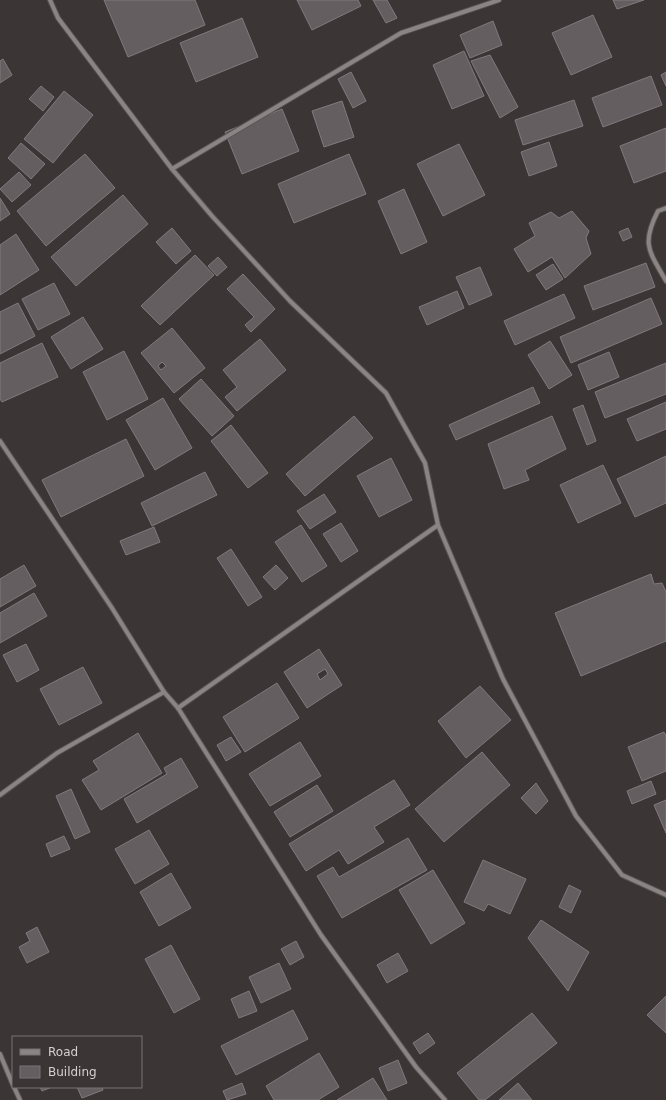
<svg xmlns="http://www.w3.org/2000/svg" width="666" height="1100" font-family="'DejaVu Sans',sans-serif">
<rect width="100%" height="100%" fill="#3c3536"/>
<g fill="#655e61" stroke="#81797d" fill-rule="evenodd">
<polygon points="104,0 195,0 205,25 128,57"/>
<polygon points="297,0 358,0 361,6 312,30"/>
<polygon points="373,0 387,0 397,18 386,23"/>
<polygon points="613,0 644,0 617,9"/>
<polygon points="593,15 612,57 571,75 552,33"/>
<polygon points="242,18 258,57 196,82 180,43"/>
<polygon points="493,21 502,45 470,58 460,35"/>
<polygon points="464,51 484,96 452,109 433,65"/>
<polygon points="490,55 518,107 500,118 471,61"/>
<polygon points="3,59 12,75 0,83 0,61"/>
<polygon points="351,72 366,101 353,108 338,79"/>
<polygon points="666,72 666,86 661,75"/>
<polygon points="651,76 662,105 603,127 592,98"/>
<polygon points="41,86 54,97 43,111 29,99"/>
<polygon points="64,91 93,115 53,163 24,139"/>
<polygon points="574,100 583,126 523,145 515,120"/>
<polygon points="342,101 354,137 324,147 312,111"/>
<polygon points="282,109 299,151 242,174 225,132"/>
<polygon points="666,128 666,171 634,183 620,146"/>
<polygon points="549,142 557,166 529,176 521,152"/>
<polygon points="21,143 45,164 31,179 8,158"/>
<polygon points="459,144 485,195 443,216 417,164"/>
<polygon points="85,154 115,188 46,246 17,211"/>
<polygon points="349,154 366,194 294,223 278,184"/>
<polygon points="19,172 31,185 12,202 0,189"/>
<polygon points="404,189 427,242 401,254 378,201"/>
<polygon points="123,195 148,224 76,286 51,257"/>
<polygon points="0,198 10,214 0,221"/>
<polygon points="572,211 589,231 586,238 591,254 565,278 552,257 528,272 514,249 535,236 529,223 551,212 559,218"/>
<polygon points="172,228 191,251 176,264 156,242"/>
<polygon points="628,228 632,237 623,241 619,232"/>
<polygon points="16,234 39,270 0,295 0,245"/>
<polygon points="195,255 214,275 160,325 141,306"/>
<polygon points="218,257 227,267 217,276 208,266"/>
<polygon points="646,263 655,287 593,310 584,286"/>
<polygon points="553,264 563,279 546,290 536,275"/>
<polygon points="480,267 492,295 469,305 456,277"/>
<polygon points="243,274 275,309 251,332 245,325 254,317 227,289"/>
<polygon points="54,283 70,314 38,330 22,299"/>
<polygon points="457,291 464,308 427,325 419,307"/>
<polygon points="564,294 575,318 515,345 504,321"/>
<polygon points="651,298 662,324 571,363 560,337"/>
<polygon points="18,303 35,336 0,354 0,312"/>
<polygon points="83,317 103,349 71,369 51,337"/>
<path d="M172,328L205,368L174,393L141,353ZM162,362L166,366L161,370L158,366Z"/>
<polygon points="260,339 286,370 237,411 225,397 237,387 223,370"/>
<polygon points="550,341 572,375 549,389 528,355"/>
<polygon points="42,343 58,377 2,402 0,399 0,363"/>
<polygon points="124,351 148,399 107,420 83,372"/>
<polygon points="609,352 619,377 588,390 578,365"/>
<polygon points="666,363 666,394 605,418 595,392"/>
<polygon points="201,379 234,416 212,436 179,399"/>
<polygon points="533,387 540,403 456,440 449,425"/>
<polygon points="163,398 192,448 155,470 126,420"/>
<polygon points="666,402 666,429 637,441 627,419"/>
<polygon points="583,405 596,441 587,445 573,409"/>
<polygon points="354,416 373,438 305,496 286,474"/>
<polygon points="552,416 566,449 525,470 529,480 504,489 488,444"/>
<polygon points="231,425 268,473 248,488 211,441"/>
<polygon points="126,439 144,476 61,517 42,480"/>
<polygon points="666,456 666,503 635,517 617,479"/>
<polygon points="391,458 412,500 379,517 357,476"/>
<polygon points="603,465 621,503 578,523 560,485"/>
<polygon points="205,472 217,495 152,526 141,503"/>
<polygon points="324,494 336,512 310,529 297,511"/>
<polygon points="341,523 358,551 341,562 323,534"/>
<polygon points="301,525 327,566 302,582 275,542"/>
<polygon points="154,527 160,542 126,555 120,541"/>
<polygon points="231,549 262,597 248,606 217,558"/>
<polygon points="24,565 36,586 0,607 0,579"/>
<polygon points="276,565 288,578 275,590 263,577"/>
<polygon points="651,574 654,584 662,583 666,592 666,641 581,676 555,613"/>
<polygon points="34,593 47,616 0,643 0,613"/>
<polygon points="26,644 39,670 17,682 3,655"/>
<path d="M319,649L342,685L307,708L284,672ZM325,669L328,674L320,680L317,674Z"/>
<polygon points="83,667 102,703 59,725 40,689"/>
<polygon points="277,683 299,718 245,752 223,717"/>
<polygon points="480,686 511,720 466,758 438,721"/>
<polygon points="664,732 666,736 666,771 642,781 628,747"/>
<polygon points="138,733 162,773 101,810 82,780 99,770 93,761"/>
<polygon points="231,737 241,752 226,761 217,745"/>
<polygon points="300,742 321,776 270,806 249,774"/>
<polygon points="482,752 510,785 444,842 415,809"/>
<polygon points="181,758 198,787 137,823 124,799 167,774 164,768"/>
<polygon points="394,780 410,805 374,827 384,842 348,864 339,850 306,871 289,844"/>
<polygon points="651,781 656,794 632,804 627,791"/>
<polygon points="536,783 548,801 536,814 521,798"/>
<polygon points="317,785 333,811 290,837 274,812"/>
<polygon points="71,789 90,832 75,839 56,796"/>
<polygon points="666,800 666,833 654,805"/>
<polygon points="149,830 169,864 135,884 115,849"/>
<polygon points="64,836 70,849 51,857 46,844"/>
<polygon points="408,838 427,870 342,918 317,876 333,867 339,877"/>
<polygon points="483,860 526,879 510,914 488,904 484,911 464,902"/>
<polygon points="433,870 465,923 431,944 399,890"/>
<polygon points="171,873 191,908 159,926 140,892"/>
<polygon points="569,885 581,891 571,913 559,907"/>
<polygon points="541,920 589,952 568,991 528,938"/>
<polygon points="37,927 49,952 27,963 19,947 30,941 26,933"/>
<polygon points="296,941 304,957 290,965 281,949"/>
<polygon points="171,945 200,999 174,1013 145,959"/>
<polygon points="398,953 408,971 387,983 377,965"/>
<polygon points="279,963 291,989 261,1003 249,977"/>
<polygon points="249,991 257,1011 239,1018 231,999"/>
<polygon points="666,996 666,1033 647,1015"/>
<polygon points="293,1010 308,1039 236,1075 221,1046"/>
<polygon points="532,1013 557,1043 485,1100 479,1100 457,1073"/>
<polygon points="428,1033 435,1043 420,1054 413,1043"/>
<polygon points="319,1053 339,1087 318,1100 274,1100 266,1086"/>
<polygon points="398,1060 407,1083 388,1091 379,1068"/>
<polygon points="373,1078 387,1100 337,1100"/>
<polygon points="242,1083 246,1094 227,1100 223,1091"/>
<polygon points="518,1083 532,1100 499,1100"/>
<polygon points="40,1087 52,1087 42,1091"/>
<polygon points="77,1087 102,1087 103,1090 82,1098"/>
</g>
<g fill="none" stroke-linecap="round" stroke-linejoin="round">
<defs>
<g id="minor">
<polyline points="50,0 58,18 172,169 212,216 290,301 386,393 425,463 438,525 503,679 576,816 622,875 666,895"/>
<polyline points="172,169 401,33 499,0"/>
<path d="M666,208L658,211C641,244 649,251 666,281"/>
<polyline points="0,441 112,608 164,692 178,708 321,935 416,1067 445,1100"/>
<polyline points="178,708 438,525"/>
<polyline points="0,795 57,753 164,692"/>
<polyline points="0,1054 13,1085"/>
<polyline points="14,1087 20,1100"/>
</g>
</defs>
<use href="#minor" stroke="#585353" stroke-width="6"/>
<use href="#minor" stroke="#8b8384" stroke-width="4"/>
</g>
<rect x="12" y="1036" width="130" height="52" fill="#3c3536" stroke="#797374"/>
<rect x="20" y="1049" width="20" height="6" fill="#8b8384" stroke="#797374"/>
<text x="48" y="1056" font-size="12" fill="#d4d0d0">Road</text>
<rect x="20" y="1066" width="20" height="12" fill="#655e61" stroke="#797374"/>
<text x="48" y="1076" font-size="12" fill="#d4d0d0">Building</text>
</svg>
